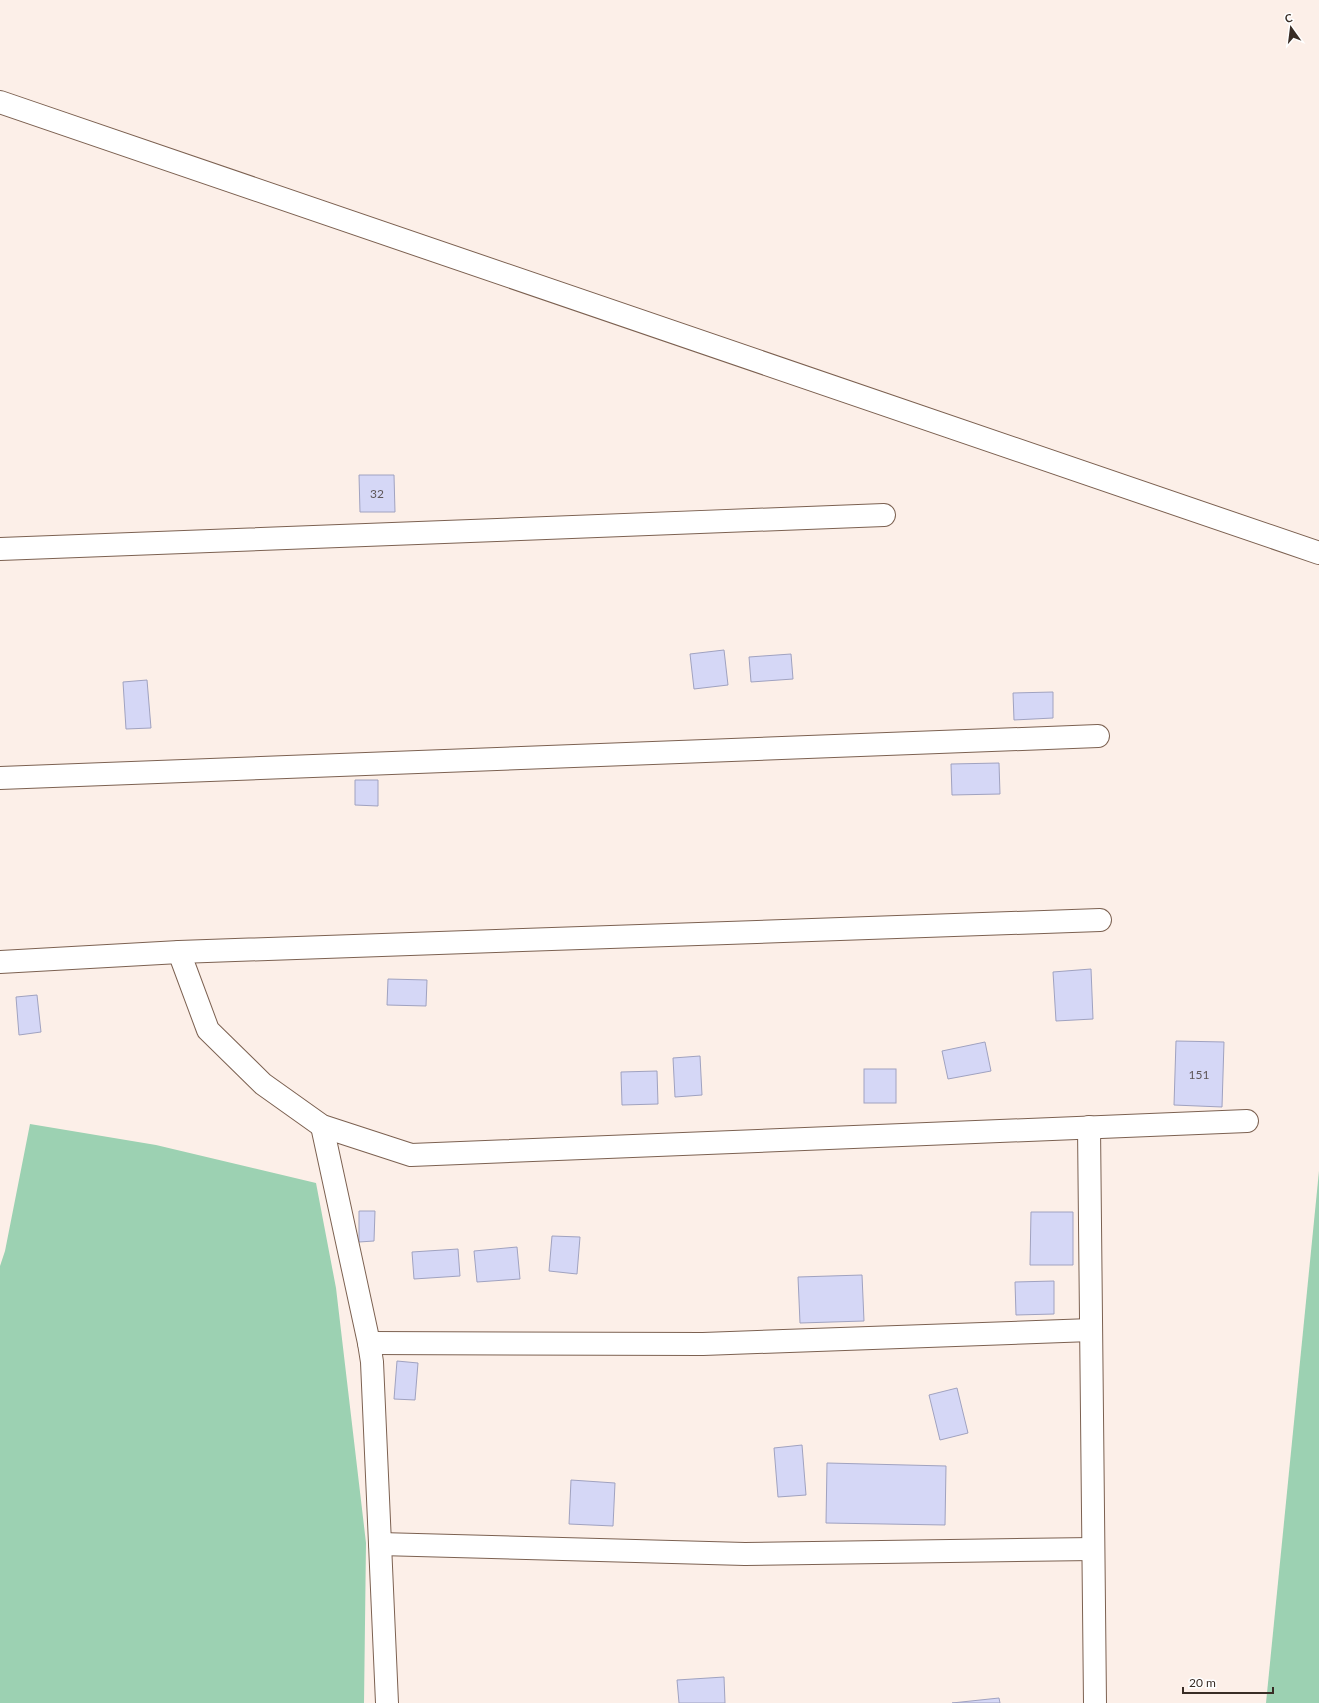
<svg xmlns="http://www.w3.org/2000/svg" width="1319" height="1703" font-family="Lato,sans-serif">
<rect width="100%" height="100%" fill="#fcefe8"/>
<g fill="#9cd1b2">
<polygon points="30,1124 156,1145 316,1183 336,1288 366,1543 364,1703 0,1703 0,1266 5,1251"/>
<polygon points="1319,1171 1319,1703 1266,1703"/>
</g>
<g fill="#d5d7f6" stroke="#a0a2c0">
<polygon points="359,475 394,475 395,512 360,512"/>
<polygon points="724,650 728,685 694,689 690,654"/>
<polygon points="791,654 793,679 751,682 749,657"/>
<polygon points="147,680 151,728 126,729 123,682"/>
<polygon points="1053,692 1053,718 1014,720 1013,693"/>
<polygon points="999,763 1000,794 952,795 951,764"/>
<polygon points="355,780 378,780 378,806 355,805"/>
<polygon points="1091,969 1093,1019 1056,1021 1053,972"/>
<polygon points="388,979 427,980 426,1006 387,1005"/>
<polygon points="37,995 41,1032 19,1035 16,997"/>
<polygon points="1176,1041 1224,1042 1222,1107 1174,1105"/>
<polygon points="985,1042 991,1071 948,1079 942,1051"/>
<polygon points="700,1056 702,1095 675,1097 673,1058"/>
<rect x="864" y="1069" width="32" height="34"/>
<polygon points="657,1071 658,1104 622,1105 621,1072"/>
<polygon points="359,1211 375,1211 374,1241 359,1242"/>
<polygon points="1031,1212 1073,1212 1073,1265 1030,1265"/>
<polygon points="552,1236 580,1237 577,1274 549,1271"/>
<polygon points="517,1247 520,1279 477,1282 474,1251"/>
<polygon points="458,1249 460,1276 414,1279 412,1252"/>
<polygon points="862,1275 864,1321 800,1323 798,1277"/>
<polygon points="1054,1281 1054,1314 1016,1315 1015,1282"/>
<polygon points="397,1361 418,1363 415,1400 394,1399"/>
<polygon points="957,1388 968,1433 940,1440 929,1395"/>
<polygon points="802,1445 806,1495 778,1497 774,1448"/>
<polygon points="827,1463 946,1466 945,1525 826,1523"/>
<polygon points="571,1480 615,1483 613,1526 569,1524"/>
<polygon points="724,1677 725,1703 679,1703 677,1680"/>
<polygon points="999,1698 1000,1703 952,1703"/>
</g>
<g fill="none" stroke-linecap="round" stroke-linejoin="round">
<defs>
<g id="street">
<polyline points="0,102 1319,553"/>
<polyline points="0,549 884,515"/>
<polyline points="0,778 1098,736"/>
<polyline points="179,952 208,1030 263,1084 322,1126 411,1155 1247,1121"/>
<polyline points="0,962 179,952 1100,920"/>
<polyline points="322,1126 369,1343 372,1362 387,1703"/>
<polyline points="1089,1127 1095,1703"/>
<polyline points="369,1343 703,1344 1091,1330"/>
<polyline points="380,1544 745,1554 1093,1549"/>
</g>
</defs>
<use href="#street" stroke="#7c6151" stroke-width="24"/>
<use href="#street" stroke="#fff" stroke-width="22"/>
</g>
<g text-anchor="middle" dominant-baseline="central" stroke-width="3" stroke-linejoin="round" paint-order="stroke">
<g font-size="12" fill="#5f5759">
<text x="377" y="493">32</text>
<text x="1199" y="1074">151</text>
</g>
</g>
<g transform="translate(1291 28) rotate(346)" stroke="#ffffff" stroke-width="3" paint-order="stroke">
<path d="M0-3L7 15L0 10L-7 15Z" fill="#382c25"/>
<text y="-6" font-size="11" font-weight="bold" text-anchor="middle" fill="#382c25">С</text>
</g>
<path d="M1183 1687v6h90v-6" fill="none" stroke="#382c25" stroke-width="2"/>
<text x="1189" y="1687" font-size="12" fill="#382c25" stroke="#ffffff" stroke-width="3" paint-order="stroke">20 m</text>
</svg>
